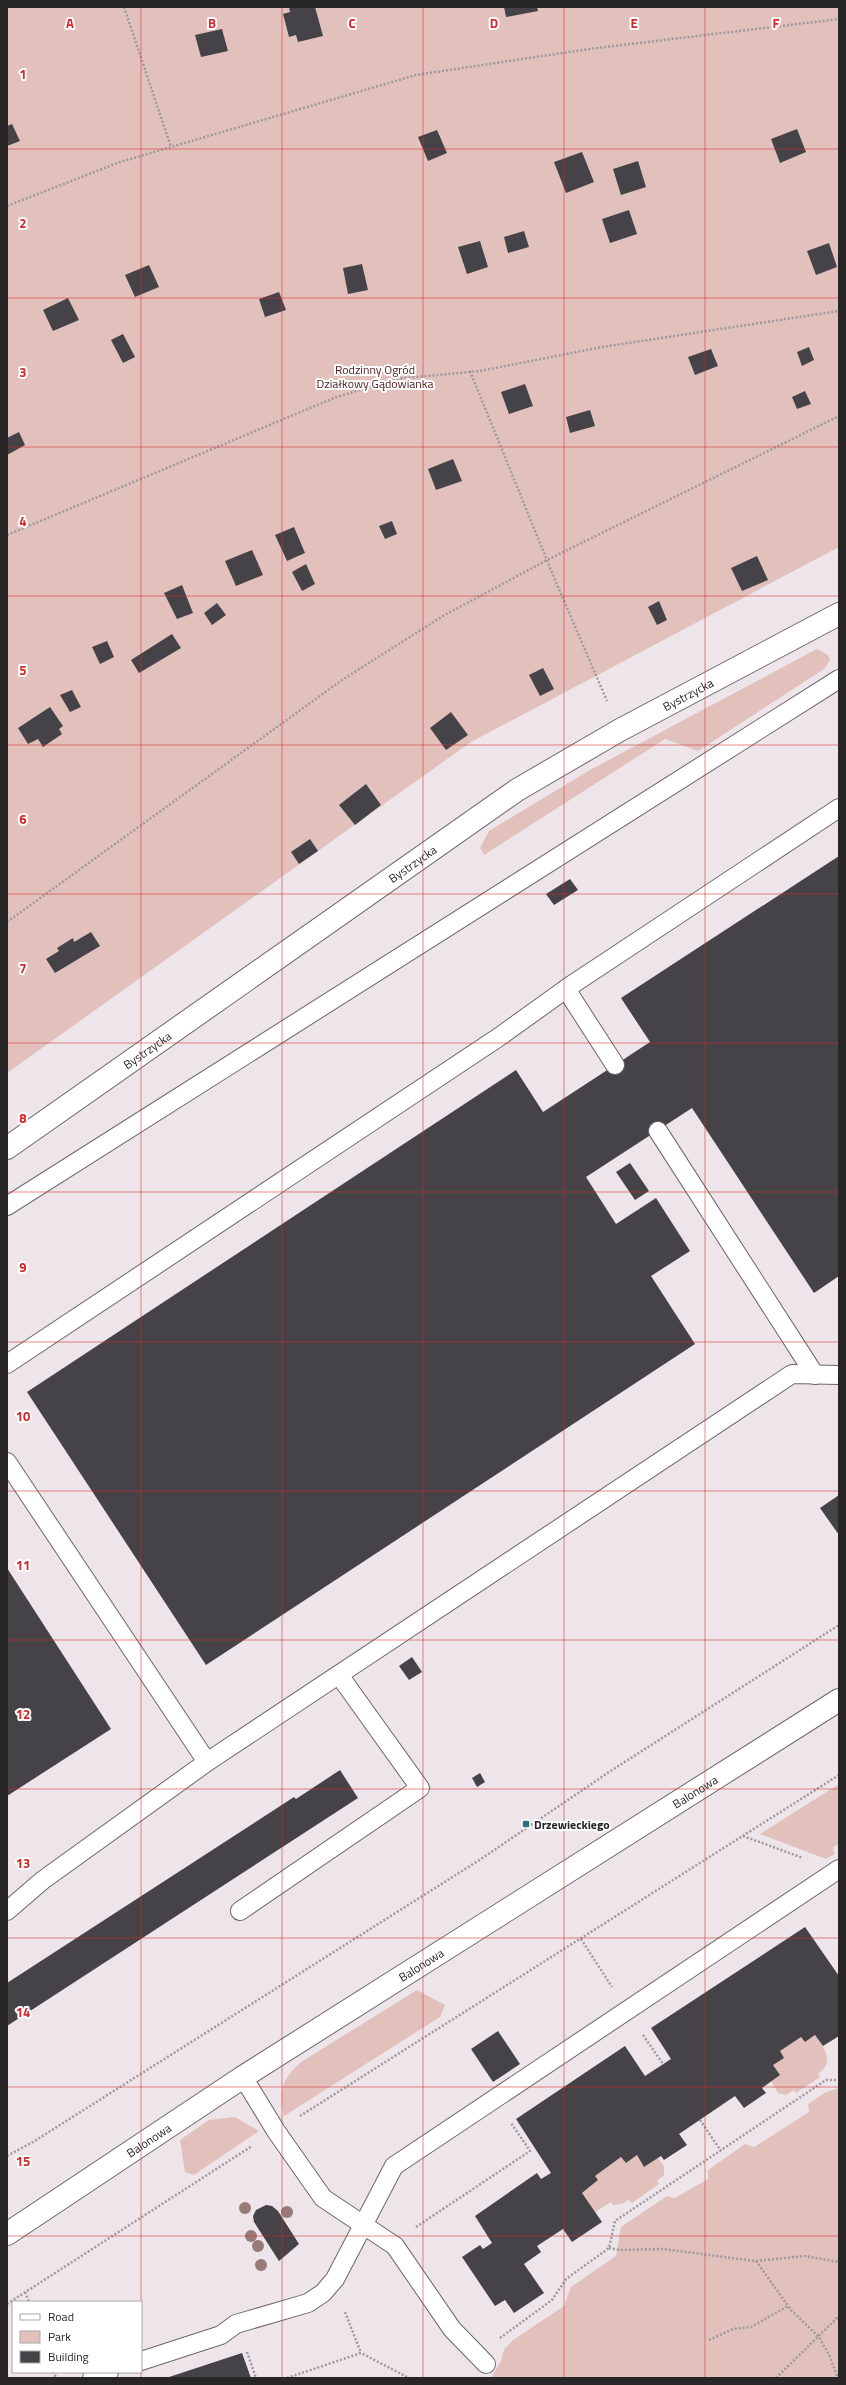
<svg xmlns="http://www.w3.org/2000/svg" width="846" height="2385" font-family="'Titillium Web',sans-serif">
<rect width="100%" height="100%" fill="#ede5ea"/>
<g fill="#e2c1bd">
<polygon points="7,7 839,7 839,547 471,742 7,1073"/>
<polygon points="817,649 828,655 830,660 824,669 698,751 665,739 484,855 480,848 489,831 590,770"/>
<polygon points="839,1784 839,1844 833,1847 835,1854 826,1859 760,1834"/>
<path d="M417,1990L445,2005L440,2017L284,2116C278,2091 282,2079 301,2062Z"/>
<path d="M815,2035C825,2049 835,2062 818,2074L820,2077L796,2093L794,2090L786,2095L778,2093L771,2081L780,2075L773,2065L780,2051L801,2037L805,2042Z"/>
<polygon points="839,2088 839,2378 491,2378 501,2361 504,2350 513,2340 564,2306 571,2287 616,2256 621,2227 667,2196 675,2198 708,2179 708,2170 745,2144 754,2147 809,2112 808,2104 826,2092"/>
<polygon points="235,2117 259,2131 194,2175 185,2172 180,2140 209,2120"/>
<polygon points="637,2155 644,2167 658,2158 664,2166 664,2175 657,2181 659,2184 632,2203 629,2200 621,2204 613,2205 611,2202 595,2212 582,2193 598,2180 595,2176 621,2157 626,2163"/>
</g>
<g fill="#464348">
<polygon points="289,7 315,7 323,36 298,42 296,35 289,37 283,14 290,12"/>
<polygon points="504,7 537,7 538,11 506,17"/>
<polygon points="222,29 228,51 201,57 195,35"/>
<polygon points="12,124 20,141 7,146 7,126"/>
<polygon points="797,129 806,152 780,163 771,139"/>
<polygon points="437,130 447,153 428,161 418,137"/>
<polygon points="582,152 594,182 566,193 554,162"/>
<polygon points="638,161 646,187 621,195 613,169"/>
<polygon points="629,210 637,234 610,243 602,219"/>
<polygon points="524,231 529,247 508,253 504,237"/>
<polygon points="480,241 488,267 467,274 458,247"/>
<polygon points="829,243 837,267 816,275 807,251"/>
<polygon points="362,264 368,290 348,294 343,268"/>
<polygon points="149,265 159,287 135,297 125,275"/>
<polygon points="279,292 286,310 265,317 259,299"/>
<polygon points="68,298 79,320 53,331 43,310"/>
<polygon points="123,334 135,357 123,363 111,340"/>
<polygon points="809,347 814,360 802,366 797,352"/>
<polygon points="711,349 718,366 695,375 688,357"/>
<polygon points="525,384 533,406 509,414 501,392"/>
<polygon points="805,391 811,404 797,409 792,397"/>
<polygon points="590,410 595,426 570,433 566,417"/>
<polygon points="19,432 25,445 7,455 7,438"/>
<polygon points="453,459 462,481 436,490 428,469"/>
<polygon points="392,521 397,534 385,539 379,526"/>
<polygon points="294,527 305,553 287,561 275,535"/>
<polygon points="252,550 263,575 236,586 225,561"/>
<polygon points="757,556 768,580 742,591 731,568"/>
<polygon points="306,564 315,584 302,591 292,572"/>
<polygon points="182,585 193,613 177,619 164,593"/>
<polygon points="659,601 667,620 657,625 648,607"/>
<polygon points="217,603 226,615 212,625 204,613"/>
<polygon points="172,634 181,648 139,673 131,660"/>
<polygon points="107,641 114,657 100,664 92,647"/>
<polygon points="543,668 554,689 540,696 529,675"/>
<polygon points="72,690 81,707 70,712 60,695"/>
<polygon points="50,707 63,726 59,729 62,734 43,747 38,739 28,744 18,728"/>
<polygon points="451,712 468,735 446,750 430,728"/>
<polygon points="366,784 381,805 355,825 339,805"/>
<polygon points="310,839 318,851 299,864 291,852"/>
<polygon points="839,856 839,1276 814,1293 692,1108 586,1177 616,1224 656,1198 690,1251 651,1276 695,1344 206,1665 27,1392 516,1070 543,1112 615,1065 650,1042 621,998"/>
<polygon points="570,879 578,890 554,905 546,894"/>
<polygon points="91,932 100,946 55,973 46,959 59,951 57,948 73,938 74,942"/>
<polygon points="630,1163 649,1191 635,1200 616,1172"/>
<polygon points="839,1495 839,1535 820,1508"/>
<polygon points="7,1568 111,1729 7,1796"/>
<polygon points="412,1657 422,1672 409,1680 399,1666"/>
<polygon points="340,1770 358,1798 7,2026 7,1983 294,1797 296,1799"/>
<polygon points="480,1773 485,1782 477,1787 472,1778"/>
<polygon points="805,1927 839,1976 839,2036 823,2046 815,2035 805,2042 801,2037 780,2051 784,2058 773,2065 780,2075 762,2088 766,2093 744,2108 735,2096 679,2134 687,2145 664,2160 661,2156 644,2167 637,2155 626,2163 621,2157 595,2176 598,2180 582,2193 602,2222 572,2242 563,2229 537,2246 541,2252 524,2264 544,2293 514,2313 505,2300 495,2306 462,2257 480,2245 483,2249 492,2243 475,2216 537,2173 541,2179 551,2173 516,2119 625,2046 645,2076 671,2059 651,2028"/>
<polygon points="498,2031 520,2064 493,2082 471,2049"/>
<polygon points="266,2205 272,2206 278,2211 299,2244 279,2261 254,2222 253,2216 256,2210"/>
<polygon points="242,2353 251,2378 166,2378"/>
</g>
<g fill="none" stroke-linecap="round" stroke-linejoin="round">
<defs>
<g id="lane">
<polyline points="566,989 615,1065"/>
<polyline points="658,1131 815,1375"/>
<polyline points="7,1206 839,679"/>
<polyline points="7,1364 499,1037 570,986 839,808"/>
<polyline points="7,1462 207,1762"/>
<polyline points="7,1911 43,1880 207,1762 792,1374 839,1375"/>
<polyline points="240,1911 420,1788 339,1675"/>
<polyline points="243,2077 276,2131 323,2198 395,2246 452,2329 486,2364"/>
<polyline points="141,2361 221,2335 236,2324 308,2303 323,2293 335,2279 394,2166 839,1869"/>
<polyline points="92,2378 109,2372"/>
</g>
<g id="secondary">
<path id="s1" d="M7,1148L517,790L620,730L839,614"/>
<path id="s2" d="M7,2234L243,2077L839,1700"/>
</g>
</defs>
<use href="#lane" stroke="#6c666a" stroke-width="20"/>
<use href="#secondary" stroke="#6c666a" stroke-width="24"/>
<g stroke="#9f999d" stroke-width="2.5" stroke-dasharray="2 2" stroke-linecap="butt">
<polyline points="124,7 171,147"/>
<polyline points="7,206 120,162 416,75 589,49 839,19"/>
<polyline points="470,371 553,575 607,701"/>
<polyline points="7,535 334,398 395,379 480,371 602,347 839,311"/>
<polyline points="7,922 342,680 443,616 547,560 839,416"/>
<polyline points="743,1836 803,1858"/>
<polyline points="581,1939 612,1987"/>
<polyline points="643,2035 663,2064"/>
<polyline points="300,2116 839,1775"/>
<polyline points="700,2120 721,2151"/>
<polyline points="7,2156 33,2142 481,1859 609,1772 839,1625"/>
<polyline points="416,2227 530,2151 511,2123"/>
<polyline points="609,2248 619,2250 663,2249 755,2261 805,2256 839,2262"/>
<polyline points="756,2261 791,2310 819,2337 829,2355 838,2378"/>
<polyline points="25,2292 29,2302"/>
<polyline points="7,2304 252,2146"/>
<polyline points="345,2312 361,2353"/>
<polyline points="500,2338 552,2300 566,2279 609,2248 615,2221 826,2080 839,2080"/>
<polyline points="709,2340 733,2329 751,2327 788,2306"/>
<polyline points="247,2352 256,2378"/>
<polyline points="52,2372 57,2378"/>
<polyline points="287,2378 361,2353 409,2378"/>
<polyline points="776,2378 839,2316"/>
</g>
<use href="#lane" stroke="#fff" stroke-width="18"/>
<use href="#secondary" stroke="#fff" stroke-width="22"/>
</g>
<g fill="#987a7b">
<circle cx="245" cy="2208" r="6"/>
<circle cx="287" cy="2212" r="6"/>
<circle cx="251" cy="2236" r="6"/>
<circle cx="258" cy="2246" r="6"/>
<circle cx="261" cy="2265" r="6"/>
</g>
<path fill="none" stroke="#d62828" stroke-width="1" stroke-opacity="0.55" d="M141,7V2302M282,7V2378M423,7V2378M564,7V2378M705,7V2378M7,149H839M7,298H839M7,447H839M7,596H839M7,745H839M7,894H839M7,1043H839M7,1192H839M7,1342H839M7,1491H839M7,1640H839M7,1789H839M7,1938H839M7,2087H839M7,2236H839M141,2302V2372M141,2372V2378"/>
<rect fill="#2e7282" stroke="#fff" stroke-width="1.5" x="522" y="1820" width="8" height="8" rx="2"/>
<g text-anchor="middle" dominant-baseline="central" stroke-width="4" stroke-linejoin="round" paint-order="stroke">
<g font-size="12" fill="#522220" stroke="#fff">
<text x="375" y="369">Rodzinny Ogród<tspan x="375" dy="14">Działkowy Gądowianka</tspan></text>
</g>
<g font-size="12" fill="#292628" stroke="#fff">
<text stroke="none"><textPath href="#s1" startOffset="819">Bystrzycka</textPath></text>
<text stroke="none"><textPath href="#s1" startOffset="495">Bystrzycka</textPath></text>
<text stroke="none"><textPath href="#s1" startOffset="171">Bystrzycka</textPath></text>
<text stroke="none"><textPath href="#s2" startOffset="818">Balonowa</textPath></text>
<text stroke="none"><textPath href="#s2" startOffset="494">Balonowa</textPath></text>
<text stroke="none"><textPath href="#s2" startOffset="170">Balonowa</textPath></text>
</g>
<g font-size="12" font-weight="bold" fill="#292628" stroke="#fff" text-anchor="start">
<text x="534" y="1824">Drzewieckiego</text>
</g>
</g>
<g font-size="13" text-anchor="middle" font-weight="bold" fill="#d62828" stroke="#fff" stroke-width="4" stroke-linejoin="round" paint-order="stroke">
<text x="70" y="28">A</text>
<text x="212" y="28">B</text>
<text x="352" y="28">C</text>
<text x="494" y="28">D</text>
<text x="634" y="28">E</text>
<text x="776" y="28">F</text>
<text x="23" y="79">1</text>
<text x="23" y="228">2</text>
<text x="23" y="377">3</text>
<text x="23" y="526">4</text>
<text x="23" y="675">5</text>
<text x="23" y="824">6</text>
<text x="23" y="973">7</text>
<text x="23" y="1123">8</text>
<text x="23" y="1272">9</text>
<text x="23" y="1421">10</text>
<text x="23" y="1570">11</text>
<text x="23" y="1719">12</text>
<text x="23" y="1868">13</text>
<text x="23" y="2017">14</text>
<text x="23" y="2166">15</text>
</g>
<rect width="846" height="2385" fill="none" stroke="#292628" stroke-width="16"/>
<rect x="12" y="2301" width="130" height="72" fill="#ffffff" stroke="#a9a8a9"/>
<rect x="20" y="2314" width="20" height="6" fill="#ffffff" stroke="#a9a8a9"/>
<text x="48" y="2321" font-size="12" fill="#292628">Road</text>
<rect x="20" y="2331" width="20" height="12" fill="#e2c1bd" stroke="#a9a8a9"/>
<text x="48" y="2341" font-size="12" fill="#292628">Park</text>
<rect x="20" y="2351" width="20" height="12" fill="#464348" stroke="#a9a8a9"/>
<text x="48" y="2361" font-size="12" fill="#292628">Building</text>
</svg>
